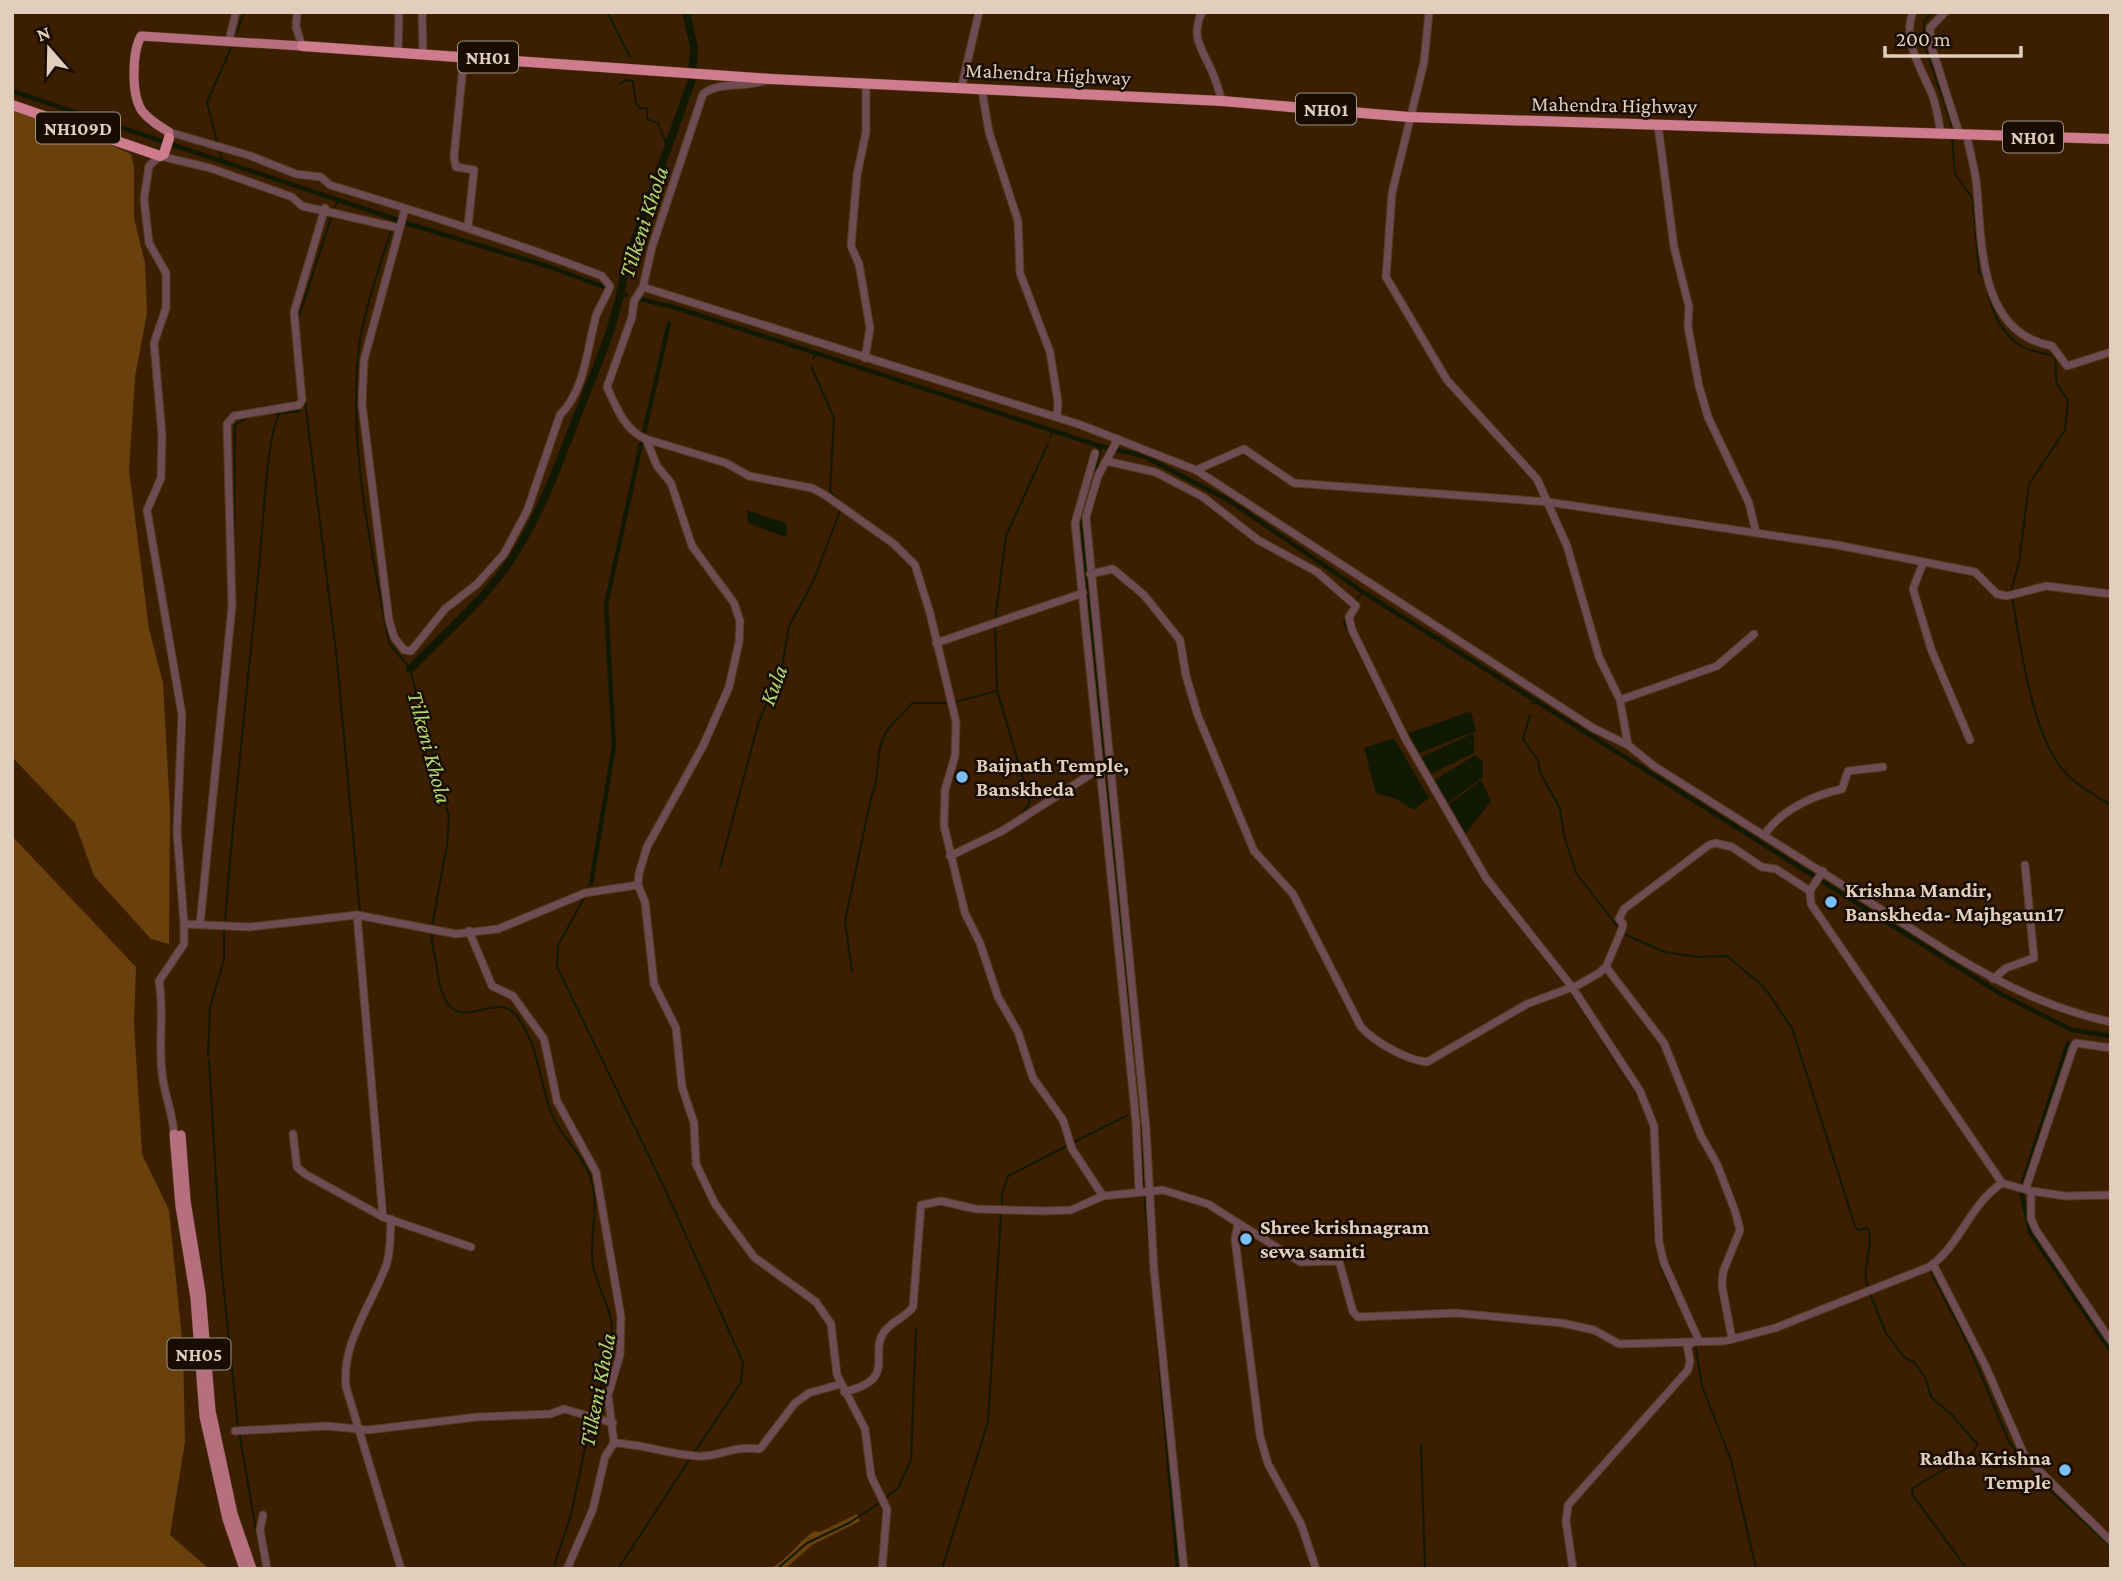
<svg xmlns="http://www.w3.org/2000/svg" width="2123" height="1581" font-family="'Crimson Pro',serif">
<rect width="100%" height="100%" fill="#3b1f00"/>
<g fill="#6a400d">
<polygon points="12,110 58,126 62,131 98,139 131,154 134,167 134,218 145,263 147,313 135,377 129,470 149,629 163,683 170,810 169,944 151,939 94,876 75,823 12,757"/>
<polygon points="12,836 136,967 134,1024 142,1154 169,1210 183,1349 185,1442 170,1535 209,1569 12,1569"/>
<path d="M857,1514L860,1521L812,1545L785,1569H770C788,1559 797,1543 814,1531L820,1532Z"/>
</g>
<g fill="#111903">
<polygon points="747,510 786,523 787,534 784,537 748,523"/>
<polygon points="1471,711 1476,731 1417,754 1409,733"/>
<polygon points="1474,733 1474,753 1429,775 1419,758"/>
<polygon points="1394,738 1429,798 1414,810 1396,799 1376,793 1364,748"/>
<polygon points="1475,755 1483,761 1483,777 1447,804 1433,781"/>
<polygon points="1481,780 1491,801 1464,836 1448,805"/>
</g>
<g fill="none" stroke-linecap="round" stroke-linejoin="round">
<g stroke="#111903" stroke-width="2">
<polyline points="607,12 630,57"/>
<polyline points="1933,12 1924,21 1924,43 1953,129"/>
<polyline points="237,32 244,12"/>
<polyline points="620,84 626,80 633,81 636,103 640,108 647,109 647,119 658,123 667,146"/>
<polyline points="1952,138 1955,174 1973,199 1979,272 1984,279"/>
<polyline points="217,142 207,102 231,48"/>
<polyline points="220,151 223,161"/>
<polyline points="335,207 339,199"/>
<path d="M391,231C377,275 360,320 357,366C351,459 372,552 389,643L410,669L449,816L447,845L432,926"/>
<path d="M1987,287C1991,311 2001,334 2023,347C2031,352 2045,353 2055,356C2058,379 2050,378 2068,400L2065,430L2029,484L2019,562L2011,591"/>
<polyline points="298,319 332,215"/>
<polyline points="813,359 816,354"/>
<polyline points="811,366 834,418 830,492 843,504"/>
<polyline points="305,401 337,660 360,912"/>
<polyline points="275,414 300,411"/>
<polyline points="1050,437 1052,430"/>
<polyline points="234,534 235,425 246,418"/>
<path d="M2012,596C2020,643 2032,740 2067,774C2079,787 2096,796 2111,805"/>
<polyline points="1356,601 1363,592"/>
<polyline points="1351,606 1344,623 1400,736"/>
<polyline points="995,621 1006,536 1048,444"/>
<polyline points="995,627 997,690 1030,803 1020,816"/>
<polyline points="955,702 996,691"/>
<polyline points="218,703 226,635"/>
<polyline points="1532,704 1537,699"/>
<polyline points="1530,715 1523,739 1538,760 1540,772 1560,809 1564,835 1576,873 1618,927"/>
<polyline points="1431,789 1483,880 1566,986"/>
<polyline points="720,867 758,724 782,667 789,626 813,582 840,511"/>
<polyline points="586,895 558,945 557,967 665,1189 743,1362 741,1383 693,1454"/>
<path d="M225,922C234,800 249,678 260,555C263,528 267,431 280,413"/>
<path d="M432,932C430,944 436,956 437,969C447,1051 493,986 516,1015C538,1043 539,1078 550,1110C559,1135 584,1156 591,1179C599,1204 591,1232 592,1258C593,1282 612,1306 612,1330C613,1357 599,1388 592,1413"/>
<path d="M1624,934L1665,952L1697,957L1727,956L1764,987L1792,1028L1855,1226L1858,1230L1868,1228C1875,1246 1860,1269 1868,1288"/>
<path d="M852,971L845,921L871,798C881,777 874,752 886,732C892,722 905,714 912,703H950"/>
<polyline points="1569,990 1639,1097"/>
<polyline points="208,1056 210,1007 224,960 224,930"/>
<polyline points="209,1060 221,1263 238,1426"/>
<polyline points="374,1072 387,1216"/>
<polyline points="1651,1135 1655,1238"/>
<polyline points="1072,1143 1128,1115"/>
<polyline points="1002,1208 1002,1194 1008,1176 1067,1146"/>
<polyline points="1656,1243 1661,1268 1675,1297"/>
<polyline points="1931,1272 1969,1346 2009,1442 2052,1492 2111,1547"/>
<polyline points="1870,1294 1886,1333 1904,1357 1915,1363 1926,1379 1931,1397 1952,1415 1977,1444 1974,1452 1913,1488 1912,1494 1967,1569"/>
<polyline points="1689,1327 1693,1339"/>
<polyline points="1695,1344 1702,1386 1731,1460 1756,1569"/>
<polyline points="343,1368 345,1356"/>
<polyline points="239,1432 261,1558"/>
<polyline points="1421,1444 1425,1569"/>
<polyline points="884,1499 898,1488 911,1460 916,1329"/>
<polyline points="553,1569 571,1515 591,1419"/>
<polyline points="618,1569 690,1459"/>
<polyline points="777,1569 807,1543 849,1523 879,1503"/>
<polyline points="942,1569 988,1422 1001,1214"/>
</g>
<g stroke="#111903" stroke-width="4.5">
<polyline points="12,91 398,220"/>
<polyline points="406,223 550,267 607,288"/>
<polyline points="618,292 626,295"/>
<polyline points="640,299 677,308 1100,446 1144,456 1230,501 1363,592 2001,994 2072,1030 2111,1036"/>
<polyline points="644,433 669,323"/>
<polyline points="1100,446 1082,526 1130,1032"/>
<polyline points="591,884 614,746 606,605 641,444"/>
<polyline points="1140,1128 1178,1569"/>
<polyline points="2022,1186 2068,1043"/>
<polyline points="2021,1191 2030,1232 2111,1351"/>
</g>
<path stroke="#111903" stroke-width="8" d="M410,669C444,634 489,596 514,555C542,511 561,458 580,409C598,363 619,317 625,267L692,80L694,48L686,12"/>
<defs>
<g id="minor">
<polyline points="297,12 296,27 302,46"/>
<polyline points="422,12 423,52"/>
<path d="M1202,12C1189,38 1204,51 1213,74C1217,83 1219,92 1222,101"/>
<polyline points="1429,12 1424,62 1392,193 1386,277 1447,380 1537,479 1567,546 1599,657 1620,700 1628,745"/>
<path d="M1913,12C1901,40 1923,71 1933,97C1937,109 1939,122 1941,135"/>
<polyline points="1945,12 1930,28 1931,45 1960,136"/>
<polyline points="229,40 236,12"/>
<polyline points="398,51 399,12"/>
<polyline points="464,56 454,157 456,167 474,170 468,226"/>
<path d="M767,80C745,89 722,80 703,94L652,247L643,287L634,301L632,317L607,387C616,407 625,431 646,439L657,466L671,483L692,546L734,603L740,621L739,642L729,687L703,746L647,847L639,873L638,885L645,902L654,984L676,1028L682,1087L694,1123L696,1164L715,1204L754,1257L816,1302L831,1324L837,1375L865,1429L871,1476L887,1509L882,1569"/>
<polyline points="961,89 979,12"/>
<polyline points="982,91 989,132 1018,221 1020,273 1050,352 1058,402 1057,417"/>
<polyline points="1658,125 1674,247 1689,307 1688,327 1699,386 1708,417 1749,503 1756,533"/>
<path d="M169,132L251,156L296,174L321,177L330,185C422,213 512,241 602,276L610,286C607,296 600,305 596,316C587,349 585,390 560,415L527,511L504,554L477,584L445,609L411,651L404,650L394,637L389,620L362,404L364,360L405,209"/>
<path d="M1967,136C1970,154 1976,172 1977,189C1982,248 1980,333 2052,346L2067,366L2111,352"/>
<path d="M643,287L1081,425L1196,470L1593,728L1628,745L1654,766L1953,955C2003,985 2054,1010 2111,1022"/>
<polyline points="865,358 870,328 859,264 851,246 857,175 866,132 866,82"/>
<polyline points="646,439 726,463 749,476 812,488 825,495 894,544 915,565 930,613 956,722 955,756 945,790 944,826 965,913 980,943 998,997 1018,1032 1033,1078 1063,1120 1072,1149 1103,1196"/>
<polyline points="1118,439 1098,476 1086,517 1146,1128 1154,1270 1184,1569"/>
<polyline points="1095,453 1075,523 1136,1122 1139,1191"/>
<polyline points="1106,461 1155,472 1203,497 1258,540 1317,572 1356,606 1349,617 1352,630 1405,738 1486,878 1572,987 1640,1091 1654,1126 1659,1242 1664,1263 1699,1341"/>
<polyline points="1196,470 1244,449 1294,483 1548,502 1837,545 1975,572 1997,594 2007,596 2046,586 2111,594"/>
<polyline points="1923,563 1913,589 1931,649 1970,740"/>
<path d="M1090,574L1113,569L1144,595L1180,640L1186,676L1198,716L1254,851L1293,894L1361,1027C1375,1042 1406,1060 1427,1062L1527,1004L1578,985L1599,973L1606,967L1622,929L1623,924L1619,919L1624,909L1709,845L1715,843L1732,847L1762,867L1776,869L1810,891"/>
<polyline points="936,643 1083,593"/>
<polyline points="1620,700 1717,666 1754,634"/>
<path d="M1765,834C1781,810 1814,795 1842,789L1848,771L1883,767"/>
<polyline points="950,856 1002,831 1102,767"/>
<polyline points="1823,871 1810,891 1811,904 2002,1183"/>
<polyline points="357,915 383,1217"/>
<polyline points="184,924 250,927 357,915 456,934 498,929 585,893 638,885"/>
<polyline points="200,924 232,606 227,424 234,416 299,405 302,400 294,312 325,208"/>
<path d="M469,931L492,986L513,996L544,1039L557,1101L596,1172L621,1317L620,1355L608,1395L614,1443C642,1444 668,1454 696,1456C720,1458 730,1445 760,1449L795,1403L809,1393L841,1384"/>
<polyline points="1606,967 1664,1043 1701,1136 1717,1164 1735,1211 1740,1230 1723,1272 1722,1286 1732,1339"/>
<polyline points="1993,979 2006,968 2034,958 2025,865"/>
<path d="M174,1134C173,1115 166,1099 163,1080C157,1047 165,1014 159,981L184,944V924L177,831L182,715L147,510L161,478L162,435L154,343L166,308V273L149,243L144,199L149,166L160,156L210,168L292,197L302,206L399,228"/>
<polyline points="293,1134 297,1167 305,1174 383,1217 471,1247"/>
<polyline points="2026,1188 2073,1048 2076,1043 2111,1048"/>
<polyline points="2031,1191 2065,1196 2111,1195"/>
<path d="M391,1219C390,1233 391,1248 387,1263C373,1303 341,1342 346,1387L401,1569"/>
<polyline points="1238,1224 1235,1239 1260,1436 1268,1464 1301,1524 1316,1569"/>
<polyline points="1933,1264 1985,1365 2025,1457 2111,1541"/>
<path d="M844,1392C899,1379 868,1355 884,1332C892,1321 906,1317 913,1307L921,1205L941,1201L976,1209L1045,1211L1071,1210L1103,1196L1163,1190L1208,1204L1300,1262L1339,1261L1353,1312L1358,1317L1456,1313L1562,1323L1594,1330L1619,1344L1725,1341L1775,1328L1929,1267C1960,1246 1969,1205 2002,1183L2031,1191V1219L2036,1230L2111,1341"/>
<polyline points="235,1431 327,1426 368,1430 477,1417 550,1414 564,1409 613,1423"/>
<polyline points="263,1515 260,1530 267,1569"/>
<polyline points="567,1569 593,1509 605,1457 614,1443"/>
<polyline points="1573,1569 1566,1522 1568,1505 1688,1370 1690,1361 1687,1345 1692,1343"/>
</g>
<g id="major">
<path d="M169,138V132C159,126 149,120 142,111C131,95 132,52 141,36L302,46"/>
<polyline points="174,1134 180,1206 195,1298 204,1416 227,1519 244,1569"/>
<polyline points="181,1135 186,1201 201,1293 211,1411 233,1514 252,1569"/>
</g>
<g id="highway">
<polyline points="302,46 771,79 1222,101 1409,117 2111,139"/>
<polyline points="12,105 160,156 164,154 169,138"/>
</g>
</defs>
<use href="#minor" stroke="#563b1e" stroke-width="9"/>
<use href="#major" stroke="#563b1e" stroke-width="10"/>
<use href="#highway" stroke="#563b1e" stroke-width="11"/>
<use href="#minor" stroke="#6f4c53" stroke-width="7"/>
<use href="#major" stroke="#b56f7e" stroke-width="9"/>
<use href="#highway" stroke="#d07c8f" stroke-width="10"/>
</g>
<g fill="#7bbef8" stroke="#190d02" stroke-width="2.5">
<circle cx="962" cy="777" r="7"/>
<circle cx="1831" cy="902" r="7"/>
<circle cx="1246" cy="1239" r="7"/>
<circle cx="2065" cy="1470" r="7"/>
</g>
<g text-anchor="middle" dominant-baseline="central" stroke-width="5" stroke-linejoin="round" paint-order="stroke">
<g fill="#190d02" stroke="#a59485" stroke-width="2">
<rect x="458" y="41.5" width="60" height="31" rx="5"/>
<rect x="1296" y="93.5" width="60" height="31" rx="5"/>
<rect x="36" y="112.5" width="84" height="31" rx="5"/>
<rect x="2003" y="121.5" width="60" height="31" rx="5"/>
<rect x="167.5" y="1338.5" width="63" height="31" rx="5"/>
</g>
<g font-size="19" font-weight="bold" fill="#e1cebd">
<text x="488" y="57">NH01</text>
<text x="1326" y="109">NH01</text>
<text x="78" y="128">NH109D</text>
<text x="2033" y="137">NH01</text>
<text x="199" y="1354">NH05</text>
</g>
<g font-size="21" fill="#e1cebd" stroke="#190d02">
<text transform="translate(1048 74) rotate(3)">Mahendra Highway</text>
<text transform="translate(1614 105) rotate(1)">Mahendra Highway</text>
</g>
<g font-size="21" font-weight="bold" fill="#e1cebd" stroke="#190d02" text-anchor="start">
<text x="976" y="765">Baijnath Temple,<tspan x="976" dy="24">Banskheda</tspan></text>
<text x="1845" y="890">Krishna Mandir,<tspan x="1845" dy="24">Banskheda- Majhgaun17</tspan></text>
<text x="1260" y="1227">Shree krishnagram<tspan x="1260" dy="24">sewa samiti</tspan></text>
<text x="2051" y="1458" text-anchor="end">Radha Krishna<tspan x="2051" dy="24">Temple</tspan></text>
</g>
<g font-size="23" font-style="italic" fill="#b2d872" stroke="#190d02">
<text transform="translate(643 222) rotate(-72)">Tilkeni Khola</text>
<text transform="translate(773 685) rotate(-69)">Kula</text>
<text transform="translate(430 747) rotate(75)">Tilkeni Khola</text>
<text transform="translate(597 1390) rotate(-79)">Tilkeni Khola</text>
</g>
</g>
<rect width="2123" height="1581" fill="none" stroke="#e1cebd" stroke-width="28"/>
<g transform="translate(49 49) rotate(340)" stroke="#190d02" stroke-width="5" paint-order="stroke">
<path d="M0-5L12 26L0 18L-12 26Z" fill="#e1cebd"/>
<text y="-10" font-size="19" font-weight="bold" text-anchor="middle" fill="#e1cebd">N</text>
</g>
<path d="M1885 46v10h136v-10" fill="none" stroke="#e1cebd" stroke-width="3.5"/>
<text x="1896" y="46" font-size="21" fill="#e1cebd" stroke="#190d02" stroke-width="5" paint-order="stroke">200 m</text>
</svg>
